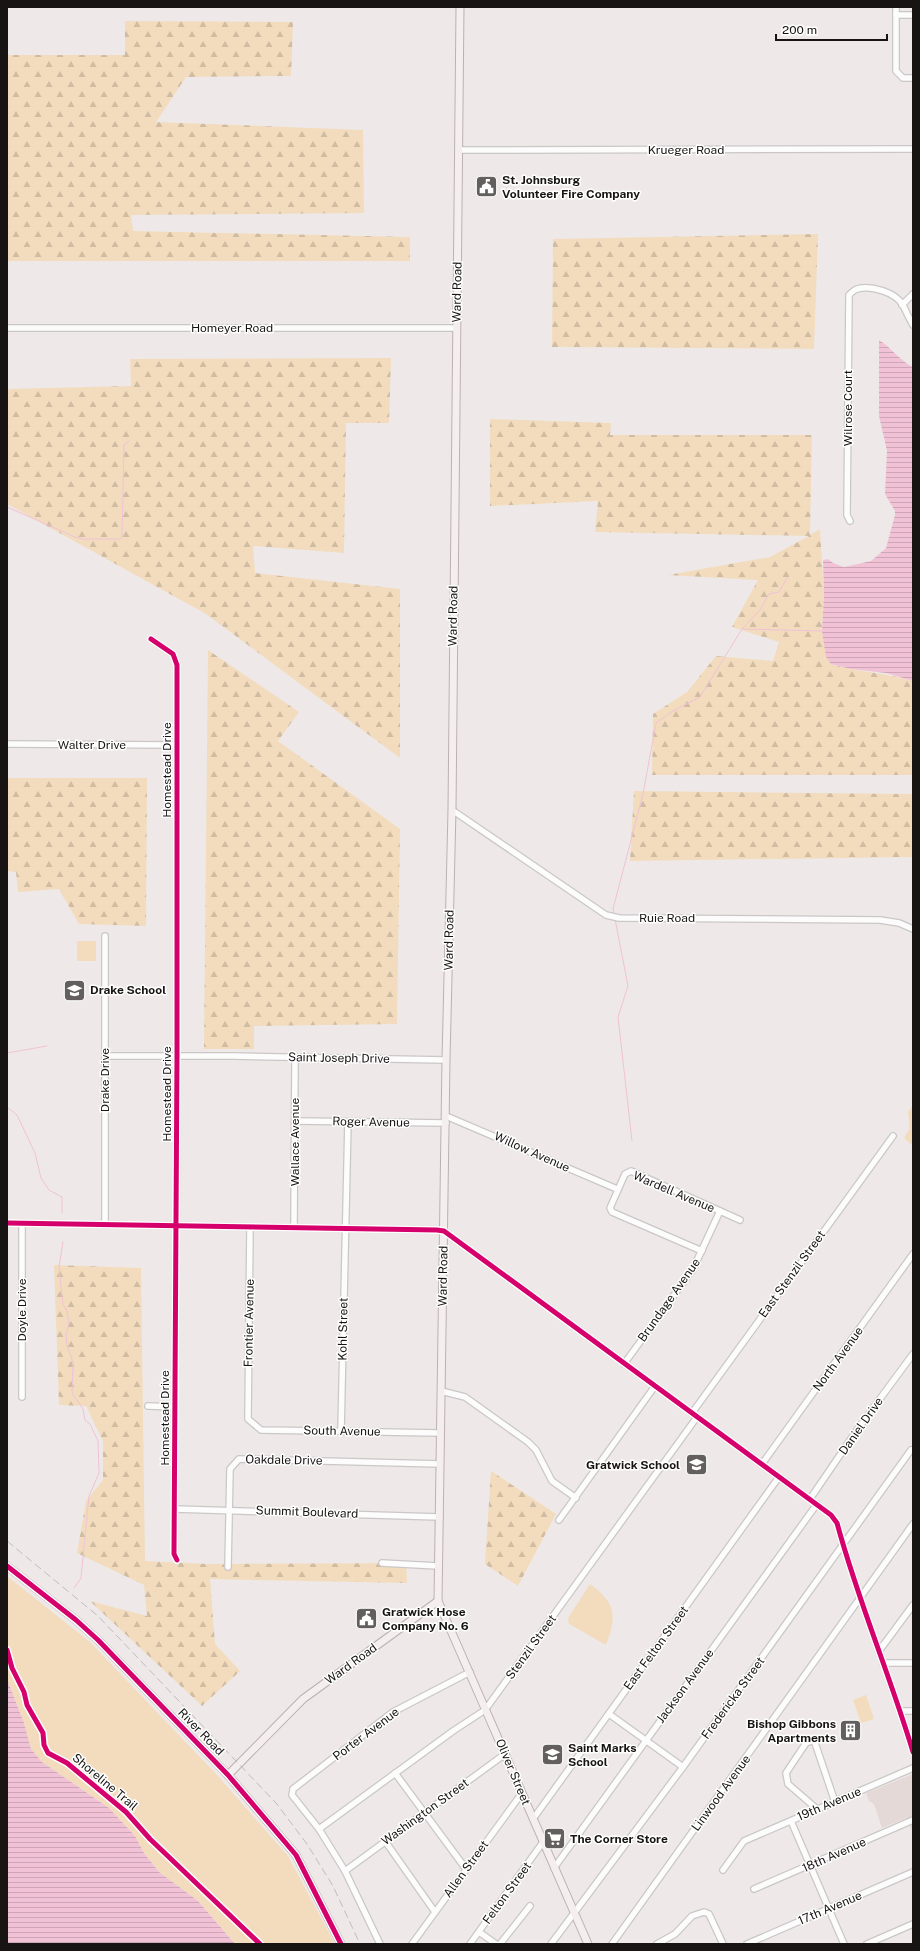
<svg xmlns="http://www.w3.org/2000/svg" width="920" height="1951" font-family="'Public Sans',sans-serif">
<defs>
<pattern id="forest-firs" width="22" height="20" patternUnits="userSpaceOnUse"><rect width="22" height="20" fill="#f2dcbd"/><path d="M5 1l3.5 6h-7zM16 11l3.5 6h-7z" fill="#cfbca2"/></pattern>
<pattern id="water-rules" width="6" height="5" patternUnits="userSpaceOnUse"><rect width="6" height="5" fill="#f1c2d6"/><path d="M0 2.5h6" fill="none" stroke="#cea6b7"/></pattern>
</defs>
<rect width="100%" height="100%" fill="#eee9e8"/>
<polygon fill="#e4d9d6" points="913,1774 913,1833 906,1818 882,1828 874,1804 869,1801 866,1793"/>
<g fill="url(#forest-firs)">
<polygon points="125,21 293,22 291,76 186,77 156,122 363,130 364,213 131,215 133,231 410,237 410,261 7,261 7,55 125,55"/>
<polygon points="818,234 814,349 552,347 553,239"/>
<polygon points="391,358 389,423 346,423 344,553 253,546 255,573 400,589 400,758 206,614 7,504 7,389 131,386 130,359"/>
<path d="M490,419L611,423L610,435H812L810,535L820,529L824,595L822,631L831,664C858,672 886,673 913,681V775H652L653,714L687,692L716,656L773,661L779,642L732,627L758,580L668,575L770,557L809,536L595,532L598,501L490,506Z"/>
<polygon points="208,650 299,712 278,741 400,829 397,1024 254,1026 254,1049 204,1049"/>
<polygon points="7,778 147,778 146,926 79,924 59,889 18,892 16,872 7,871"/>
<polygon points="634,791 913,794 913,857 630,861"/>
<polygon points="913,1105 913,1146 904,1138 910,1128 908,1112"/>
<polygon points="54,1265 141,1268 145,1561 208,1564 406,1563 407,1583 210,1579 215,1644 240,1671 202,1706 90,1601 147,1616 144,1585 77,1553 86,1501 103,1480 103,1441 86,1406 59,1405"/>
<polygon points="491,1471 556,1514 518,1586 485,1564"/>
</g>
<g fill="#f2dcbd">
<rect x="77" y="941" width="19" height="20"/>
<polygon points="7,1576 90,1642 218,1776 288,1856 335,1944 235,1944 198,1901 159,1872 144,1853 135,1836 109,1808 42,1762 31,1749 24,1723 7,1679"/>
<path d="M590,1584C616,1603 617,1616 606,1645L569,1624L568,1618Z"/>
<polygon points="866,1695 874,1719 861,1723 853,1700"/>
</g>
<g fill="url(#water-rules)">
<path d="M879,340C892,348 899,360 913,367V681L886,673L851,669L831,664L826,657L822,631L824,595L823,560L828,559L833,563L844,567L871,561L886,548L895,515V511L885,494L887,451L879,416Z"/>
<polygon points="7,1679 24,1723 31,1749 42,1762 109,1808 135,1836 144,1853 159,1872 198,1901 235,1944 7,1944"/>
</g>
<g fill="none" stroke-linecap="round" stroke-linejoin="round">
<g stroke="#f1c2d6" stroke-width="1">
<polyline points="7,507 75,537 83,539 120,539 122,536 124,445 129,441"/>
<polyline points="743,629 822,631"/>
<polyline points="614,914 613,909 643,794 656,723 673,711 700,697 742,629 760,610 769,594 779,592 787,578"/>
<polyline points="615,919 628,986 618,1017 632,1141"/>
<polyline points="7,1053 47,1046"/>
<polyline points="7,1107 17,1115 35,1153 41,1178 49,1190 62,1197 62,1213"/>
<polyline points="63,1242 59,1267 63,1305 67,1311 69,1323 66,1335 67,1346 73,1362 72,1393 83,1409 85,1420 90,1424 98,1441 99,1473 89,1496 81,1578 74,1588"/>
</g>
<defs>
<g id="minor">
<polyline points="896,7 896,71 903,78 913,78"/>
<polyline points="896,15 913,15"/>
<polyline points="459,150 913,149"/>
<polyline points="902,305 913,294"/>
<polyline points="7,328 456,328"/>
<path d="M850,521L847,515L849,295C851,293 854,290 857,289C871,285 895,292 903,305C906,312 909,318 913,325"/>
<polyline points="151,639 173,654 177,665 177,1055 174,1554 177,1560"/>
<polyline points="7,744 177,745"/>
<polyline points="452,810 606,915 619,918 880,920 899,923 913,929"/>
<polyline points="105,1056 233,1056 446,1060"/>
<polyline points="446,1116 617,1189"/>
<polyline points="296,1121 446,1123"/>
<path d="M7,1223L437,1230L444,1231L831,1515L837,1523C858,1601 890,1675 913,1752"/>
<polyline points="22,1223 22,1397"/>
<polyline points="105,1225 105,936"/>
<polyline points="250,1227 248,1419 261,1430 440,1433"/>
<polyline points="294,1227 295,1058"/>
<polyline points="702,1251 612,1212 610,1208 625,1174 631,1171 740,1220"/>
<polyline points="624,1364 693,1269 720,1211"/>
<polyline points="441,1391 465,1397 528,1442 536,1450 552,1481 576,1498"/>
<polyline points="148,1406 175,1407"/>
<polyline points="692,1413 893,1136"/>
<polyline points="341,1431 348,1122"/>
<polyline points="762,1464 913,1254"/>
<polyline points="810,1499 857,1430 913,1354"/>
<polyline points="175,1509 440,1517"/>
<polyline points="559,1520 655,1386"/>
<polyline points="382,1563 438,1566"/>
<polyline points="228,1567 230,1469 239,1459 440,1464"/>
<polyline points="879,1651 913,1605"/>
<polyline points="883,1663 913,1663"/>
<polyline points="901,1711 913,1711"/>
<polyline points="609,1714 683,1767"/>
<polyline points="395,1773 466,1869"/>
<polyline points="817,1809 788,1784 786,1773 806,1743 814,1740 835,1802"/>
<polyline points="533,1819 779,1477"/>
<polyline points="791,1821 844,1944"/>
<polyline points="319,1829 453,1731 485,1710 697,1417"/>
<polyline points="385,1841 435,1912"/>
<polyline points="554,1868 817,1504"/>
<polyline points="723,1870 744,1841 913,1768"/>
<polyline points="345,1871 505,1754"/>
<polyline points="754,1889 913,1820"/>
<polyline points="479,1932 496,1944"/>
<polyline points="380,1944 345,1871 319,1829 292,1795 293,1789 393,1712 470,1672"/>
<polyline points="412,1944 522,1793"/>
<polyline points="470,1944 543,1842"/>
<polyline points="500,1944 530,1906"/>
<polyline points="551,1944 683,1767 911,1450"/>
<polyline points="612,1944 913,1524"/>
<polyline points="657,1944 675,1934 692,1916 704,1912 709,1914 723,1944"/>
<polyline points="747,1944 913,1872"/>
<polyline points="867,1944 913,1924"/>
</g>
<g id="major">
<polyline points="460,7 452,810 446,1060 438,1601 588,1944"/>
<polyline points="7,1566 76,1620 98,1640 228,1775 296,1855 341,1944"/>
<polyline points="228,1775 303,1699 438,1601"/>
</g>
</defs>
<use href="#minor" stroke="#cbc7c7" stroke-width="8"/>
<use href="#major" stroke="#bcb1b1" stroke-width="9"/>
<use href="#minor" stroke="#fcfcfc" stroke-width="5.5"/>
<use href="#major" stroke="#f5eeef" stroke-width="7"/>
<polyline stroke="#bebdbd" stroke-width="1" stroke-dasharray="8 4" stroke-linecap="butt" points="7,1541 98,1616 276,1803 307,1844 333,1886 360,1944"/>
<defs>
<g id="cycleway">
<polyline points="151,639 173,654 177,665 177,1055 174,1554 177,1560"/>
<path d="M7,1223L437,1230L444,1231L831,1515L837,1523C858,1601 890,1675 913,1752"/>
<polyline points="7,1566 76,1620 98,1640 228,1775 296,1855 341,1944"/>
<polyline points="7,1650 12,1668 24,1692 27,1705 43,1733 44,1745 48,1753 67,1763 126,1812 150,1839 260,1944"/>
</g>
</defs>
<use href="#cycleway" stroke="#fff" stroke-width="8"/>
<use href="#cycleway" stroke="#d6006c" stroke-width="5"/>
</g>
<defs>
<symbol id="civic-square" viewBox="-11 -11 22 22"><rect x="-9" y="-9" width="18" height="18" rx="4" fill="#625f5e" stroke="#fff"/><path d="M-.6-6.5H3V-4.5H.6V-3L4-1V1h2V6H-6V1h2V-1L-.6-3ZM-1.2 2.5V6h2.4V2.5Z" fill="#fff"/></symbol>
<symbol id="school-square" viewBox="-11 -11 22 22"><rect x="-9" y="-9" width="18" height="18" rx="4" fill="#625f5e" stroke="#fff"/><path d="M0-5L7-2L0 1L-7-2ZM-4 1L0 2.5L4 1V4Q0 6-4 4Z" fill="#fff"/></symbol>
<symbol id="building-square" viewBox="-11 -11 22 22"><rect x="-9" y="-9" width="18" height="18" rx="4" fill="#625f5e" stroke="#fff"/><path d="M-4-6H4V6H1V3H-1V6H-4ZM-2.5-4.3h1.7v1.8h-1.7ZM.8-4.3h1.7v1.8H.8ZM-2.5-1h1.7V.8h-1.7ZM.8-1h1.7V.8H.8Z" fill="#fff"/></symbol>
<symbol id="supermarket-square" viewBox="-11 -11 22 22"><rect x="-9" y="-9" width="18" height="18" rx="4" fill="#625f5e" stroke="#fff"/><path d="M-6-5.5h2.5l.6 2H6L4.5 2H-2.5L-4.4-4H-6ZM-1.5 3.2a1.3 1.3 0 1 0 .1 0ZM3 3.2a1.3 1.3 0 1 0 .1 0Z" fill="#fff"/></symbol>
</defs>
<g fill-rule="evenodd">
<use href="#civic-square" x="474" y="174" width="25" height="25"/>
<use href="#school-square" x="62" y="978" width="25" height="25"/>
<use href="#school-square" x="684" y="1452" width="25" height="25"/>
<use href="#civic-square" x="354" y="1606" width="25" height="25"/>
<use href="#building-square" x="838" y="1718" width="25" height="25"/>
<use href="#school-square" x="540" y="1742" width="25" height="25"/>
<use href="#supermarket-square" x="542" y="1826" width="25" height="25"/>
</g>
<g text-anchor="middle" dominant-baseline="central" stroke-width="3" stroke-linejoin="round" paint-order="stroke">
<g font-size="12" fill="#171413" stroke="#fff">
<text x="686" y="150">Krueger Road</text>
<text transform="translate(457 292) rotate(-89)">Ward Road</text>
<text x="232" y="328">Homeyer Road</text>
<text transform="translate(848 408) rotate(-90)">Wilrose Court</text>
<text transform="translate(453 616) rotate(-89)">Ward Road</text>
<text x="92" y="745">Walter Drive</text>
<text transform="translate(167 770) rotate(-90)">Homestead Drive</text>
<text x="667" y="918">Ruie Road</text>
<text transform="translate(449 940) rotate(-89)">Ward Road</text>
<text transform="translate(339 1058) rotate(1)">Saint Joseph Drive</text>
<text transform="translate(105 1080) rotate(-90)">Drake Drive</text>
<text transform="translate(167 1094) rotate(-90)">Homestead Drive</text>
<text transform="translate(371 1122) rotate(1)">Roger Avenue</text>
<text transform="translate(295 1142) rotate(-90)">Wallace Avenue</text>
<text transform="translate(532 1152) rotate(24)">Willow Avenue</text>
<text transform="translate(674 1192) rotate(23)">Wardell Avenue</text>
<text transform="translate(792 1274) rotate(-54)">East Stenzil Street</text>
<text transform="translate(443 1276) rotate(-89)">Ward Road</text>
<text transform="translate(669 1300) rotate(-55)">Brundage Avenue</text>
<text transform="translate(22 1310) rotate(-90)">Doyle Drive</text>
<text transform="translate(249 1323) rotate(-89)">Frontier Avenue</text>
<text transform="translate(343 1329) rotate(-89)">Kohl Street</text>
<text transform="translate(838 1359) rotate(-54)">North Avenue</text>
<text transform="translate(165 1418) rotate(-90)">Homestead Drive</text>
<text transform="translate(861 1426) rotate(-55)">Daniel Drive</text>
<text transform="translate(342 1431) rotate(1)">South Avenue</text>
<text transform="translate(284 1460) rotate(1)">Oakdale Drive</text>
<text transform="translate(307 1512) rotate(2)">Summit Boulevard</text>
<text transform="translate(531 1647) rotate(-54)">Stenzil Street</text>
<text transform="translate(656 1648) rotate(-54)">East Felton Street</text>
<text transform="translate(351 1664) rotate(-36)">Ward Road</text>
<text transform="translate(685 1686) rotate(-54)">Jackson Avenue</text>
<text transform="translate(733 1698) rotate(-54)">Fredericka Street</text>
<text transform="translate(201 1732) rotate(46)">River Road</text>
<text transform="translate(366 1734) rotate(-37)">Porter Avenue</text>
<text transform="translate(513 1772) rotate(67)">Oliver Street</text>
<text transform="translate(105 1782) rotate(40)">Shoreline Trail</text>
<text transform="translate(721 1793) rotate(-54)">Linwood Avenue</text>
<text transform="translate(829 1804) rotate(-23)">19th Avenue</text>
<text transform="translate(425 1812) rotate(-36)">Washington Street</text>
<text transform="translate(834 1855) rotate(-24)">18th Avenue</text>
<text transform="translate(466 1869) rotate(-54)">Allen Street</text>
<text transform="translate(507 1893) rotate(-54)">Felton Street</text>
<text transform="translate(830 1908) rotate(-23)">17th Avenue</text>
</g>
<g font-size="12" font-weight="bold" fill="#171413" stroke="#fff" text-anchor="start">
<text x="502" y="180">St. Johnsburg<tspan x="502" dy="14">Volunteer Fire Company</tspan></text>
<text x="90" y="990">Drake School</text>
<text x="680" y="1465" text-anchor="end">Gratwick School</text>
<text x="382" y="1612">Gratwick Hose<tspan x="382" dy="14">Company No. 6</tspan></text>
<text x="836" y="1724" text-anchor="end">Bishop Gibbons<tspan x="836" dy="14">Apartments</tspan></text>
<text x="568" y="1748">Saint Marks<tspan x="568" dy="14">School</tspan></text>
<text x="570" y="1839">The Corner Store</text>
</g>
</g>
<rect width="920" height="1951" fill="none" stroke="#171413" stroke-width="16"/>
<path d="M776 34v6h111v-6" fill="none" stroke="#171413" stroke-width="2"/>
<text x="782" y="34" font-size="12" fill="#171413" stroke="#ffffff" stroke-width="3" paint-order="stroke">200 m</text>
</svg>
